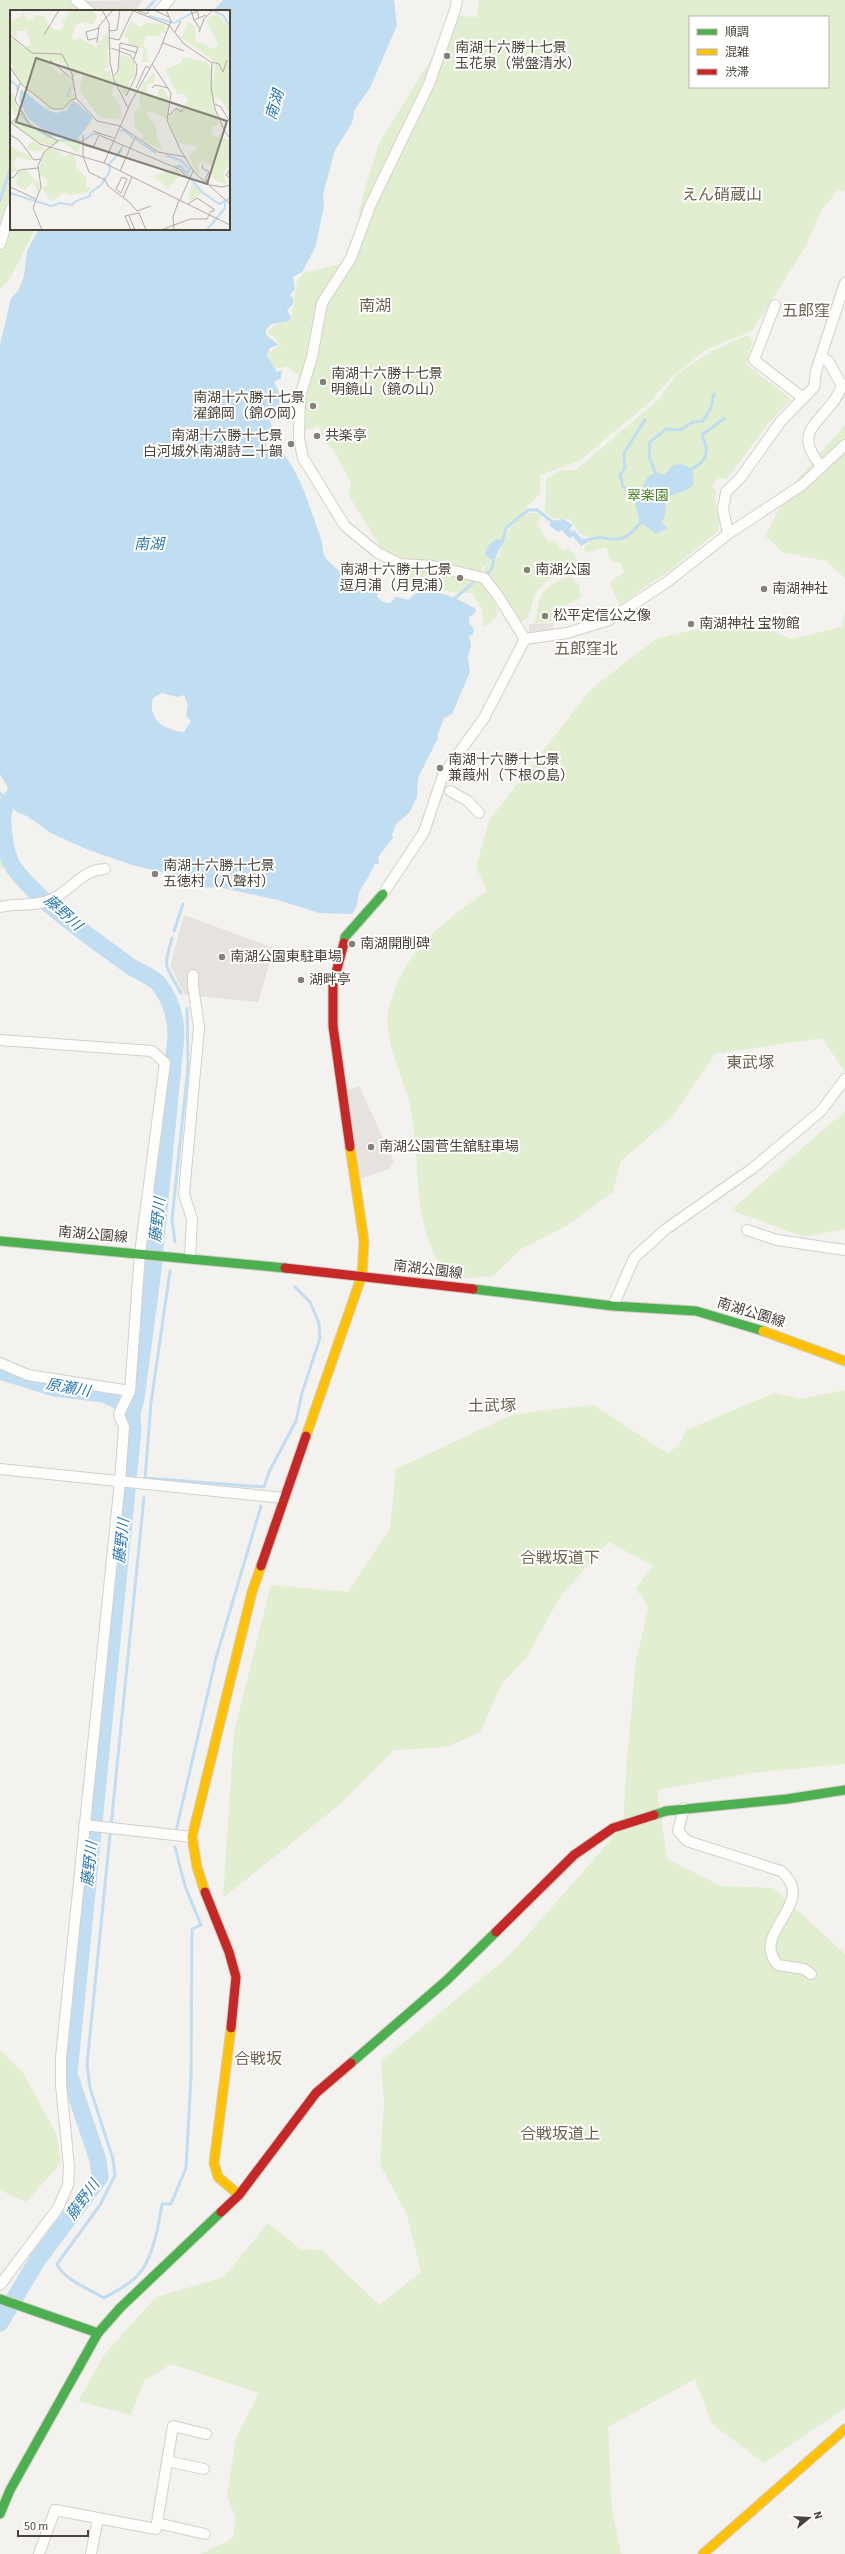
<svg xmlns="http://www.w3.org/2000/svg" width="845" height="2554" font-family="'Source Sans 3','Noto Sans JP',sans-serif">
<rect width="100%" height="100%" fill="#f4f2ee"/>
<g fill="#e1eecf" fill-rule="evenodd">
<polygon points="0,0 70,0 83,11 11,11 11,229 35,229 12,275 0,290"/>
<path d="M479,0H845V191L838,190L821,211L806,246L752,331L707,349L671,377L651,401L579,461L540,475V493L508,528L506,534C516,520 522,508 542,515L537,523L549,543L554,540L563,551L569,548L580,563C564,573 545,576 535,595C532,602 531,612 527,619L517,622L493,581L483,571L487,565L500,556L503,543L499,554L481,569L485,590L496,604L497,617L484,627L482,610L472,593H457L402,583L348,494L351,483L333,449L326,444L319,426L305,430L300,416L308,383L287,366L276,369L270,361L268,353L281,345L267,331L278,323L291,321L297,281L304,273L340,264L355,239L361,202L379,143L458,16L477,17ZM690,17H828V87H690Z"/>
<polygon points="747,335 753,341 746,364 791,399 767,425 726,480 720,477 712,486 717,493 715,496 719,524 718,531 673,568 620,605 609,583 624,572 620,562 611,562 606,547 586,553 584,549 592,538 580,534 571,520 552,518 545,512 546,479 561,470 576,470 659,399 677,374 712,351"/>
<polygon points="845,425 845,578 827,561 784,553 765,536 791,487"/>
<path d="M571,576L579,585L581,597L567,605L552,621L534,623C538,616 537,608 539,601C543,587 558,580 571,576Z"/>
<path d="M845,613V1072L822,1038L715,1054L672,1117L621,1161L613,1192L568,1225L521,1249L493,1276L468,1278L448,1277C407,1221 424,1164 409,1102C402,1071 380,1037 390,1003C407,947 442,923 487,891L476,867L489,820L591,689L656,639L698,629L757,623L791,639L841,627Z"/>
<polygon points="0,826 14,870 0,868"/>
<polygon points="845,1111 845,1229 804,1237 731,1210"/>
<polygon points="845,1390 845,1764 752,1773 657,1790 667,1859 721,1886 773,1888 845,1954 845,2408 764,2463 712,2424 695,2379 608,2427 612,2510 621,2554 200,2554 227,2542 233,2536 236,2519 227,2496 236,2438 259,2393 171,2364 144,2381 131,2415 78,2401 104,2355 156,2297 224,2277 268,2223 300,2249 322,2250 379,2305 421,2272 407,2215 380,2164 384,2103 381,2061 509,1956 623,1826 627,1758 636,1661 648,1609 644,1599 635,1589 653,1566 609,1542 560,1597 526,1658 502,1684 480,1732 447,1747 394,1750 339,1805 223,1898 234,1732 271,1585 348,1592 390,1528 396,1469 514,1414 594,1405 668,1454 680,1443 686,1430 775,1393 800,1399"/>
<polygon points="0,2050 23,2073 56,2133 61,2163 26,2202 0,2190"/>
</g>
<g fill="#e6e3df">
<polygon points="143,0 136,11 94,11 83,1"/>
<polygon points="553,623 553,632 529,633 529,624"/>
<polygon points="184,915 274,948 258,1002 185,995 170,966"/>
<polygon points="359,1086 394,1162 389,1169 360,1179 345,1091"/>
</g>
<g fill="#c0ddf1" fill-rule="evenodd">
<path d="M223,0H394L397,25L370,88L355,109L352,123L335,150L323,194L324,207L315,248L302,272L293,277L295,289L290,295L293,298V304L287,310L291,317L290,321L272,324L266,329V335L279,345L270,348L267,355L277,372L282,370L281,378L274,382L280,394L279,406L270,409L268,415L274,432L279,434L280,440L274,441L268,437L265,449L276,459L283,453C303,479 310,509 321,539C323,544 322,552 325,557C337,574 361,582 379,590L377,597L383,602L390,603L396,597L409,600C422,579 459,600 475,608L476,612L469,617V623L474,629L473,634L469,636L471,646L468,657L470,672L452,714L444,718L437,736L438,738L418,778L417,797L409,813L396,824L392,835L393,838L378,857L379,864H375C371,873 367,879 362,887C356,895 360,905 352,914L319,913L278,900L218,887L201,888L198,883L190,879L132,865L86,849L51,833L27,816L18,813L9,804L7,786L0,774V345L11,298L18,291L24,276L27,251L39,229H229V11H213ZM162,693L177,697L184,695L188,705L186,716L191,721L184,732C165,730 147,720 153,698Z"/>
<polygon points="682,464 692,469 694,483 689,489 666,497 665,517 661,522 668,528 656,534 639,521 634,497 629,492 641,490 648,477 656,472 664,475 673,465"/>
<polygon points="563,519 573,525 570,528 571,532 574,530 582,539 589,538 588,542 581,546 573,536 569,538 562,530 558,532 549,525 552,521"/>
<path d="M499,539L502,542L495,559H490L485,554C487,546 492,540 499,539Z"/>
</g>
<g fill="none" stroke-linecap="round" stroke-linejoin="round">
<g stroke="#c0ddf1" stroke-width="3">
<polyline points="145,11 155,0"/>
<polyline points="0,201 11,166"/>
<path d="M689,471C700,464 710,459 705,443C704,439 701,439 703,434L725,418"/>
<polyline points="656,474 649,457 650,442 666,429 680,430 693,422 703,421 710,410 714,394"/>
<polyline points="633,493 623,487 620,475 625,468 624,453 645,420"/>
<path d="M586,541C601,534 604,540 619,539C628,538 637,527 643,520"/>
<polyline points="501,545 506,528 528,510 537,510 554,523"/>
<polyline points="488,573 492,569 494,556"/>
<polyline points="455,598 473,583"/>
<polyline points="0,793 5,800 4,808"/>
<polyline points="174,931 183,904"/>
<path d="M172,938C162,972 166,964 181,993"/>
<polyline points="175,1242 172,1219 188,1067 187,1008"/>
<polyline points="145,1478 264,1487 269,1472 296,1421 302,1393 320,1338 319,1323 310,1302 295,1287"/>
<polyline points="145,1479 151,1403 170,1271"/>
<polyline points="111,1826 144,1497"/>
<polyline points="176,1831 216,1658 261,1506"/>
<path d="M110,1835L87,2064L90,2088L113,2159L115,2175L100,2205L57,2264C64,2280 89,2289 104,2298C116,2291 129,2285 138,2275C153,2260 159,2224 162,2204H171L186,2168L191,2077L192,1929L201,1925L185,1886L175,1847"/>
</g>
<g stroke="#c0ddf1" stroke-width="17">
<polyline points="0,1371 54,1388 103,1394 115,1399 132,1413"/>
<path d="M0,2323L38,2259L100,2177L98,2160L69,2074L133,1430L132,1413L136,1399L153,1270L176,1036C176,1016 171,999 158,983C150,975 136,971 127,964C92,938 40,903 14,868C5,855 0,821 5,807C9,798 19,792 26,786"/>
</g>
<defs>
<g id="street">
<polyline points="76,0 89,11"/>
<polyline points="159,11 169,0"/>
<polyline points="0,244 11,209"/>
<polyline points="775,305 754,360 803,398"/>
<path d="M822,467C787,427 829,421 842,386L829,362L822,357"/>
<polyline points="728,534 723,509 726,492 741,477 781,421 814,387 816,371 845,283"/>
<polyline points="525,639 567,633 609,620 667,582 728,534 802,485 845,445"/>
<polyline points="450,791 468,801 479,813"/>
<polyline points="383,894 424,832 443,775 484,718 525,639 498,596 484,578 433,566 400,564 378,553 345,526 303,458 299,438 300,396 312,357 322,303 351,258 370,206 429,84 455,10 457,0"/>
<path d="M0,907C17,903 36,907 52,899C72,890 81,870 105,869"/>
<polyline points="0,1040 152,1051 165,1063 140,1253 130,1391 119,1414 124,1427 120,1481 61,2058 61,2085 69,2167 68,2185 58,2208 0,2285"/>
<polyline points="747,1230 777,1240 845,1250"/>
<polyline points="190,1258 192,1219 184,1194 199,1027 193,986 193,975"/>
<polyline points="613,1306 634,1258 666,1229 753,1168 821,1111 845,1079"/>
<polyline points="0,1363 28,1375 130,1391"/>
<polyline points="0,1469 284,1498"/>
<path d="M684,1808L678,1831L687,1841L781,1871C820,1904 748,1932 778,1965L804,1969L811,1974"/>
<polyline points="84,1825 192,1837"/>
<polyline points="167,2461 204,2469"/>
<polyline points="157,2523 205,2534"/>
<polyline points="39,2554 55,2510 156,2529 173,2426 206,2434"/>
<polyline points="91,2554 98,2518"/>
</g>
<g id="fast">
<polyline points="344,943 345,937 383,894"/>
<polyline points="0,1241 285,1268"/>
<polyline points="473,1289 613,1306 696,1311 763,1331"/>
<polyline points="654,1815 666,1811 787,1799 845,1790"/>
<polyline points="351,2063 447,1980 496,1932"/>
<polyline points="0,2299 98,2333"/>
<polyline points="0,2514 10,2490 98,2333 120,2308 221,2212"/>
</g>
<g id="slow">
<polyline points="763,1331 845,1361"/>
<polyline points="306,1436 362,1275 364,1241 350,1147"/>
<polyline points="205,1892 197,1867 192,1837 252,1592 261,1566"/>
<polyline points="231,2028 214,2163 218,2177 239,2195"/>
<polyline points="703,2554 845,2429"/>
</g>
<g id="jam">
<polyline points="344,943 333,984 333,1026 350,1147"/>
<polyline points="285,1268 473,1289"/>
<polyline points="261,1566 306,1436"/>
<polyline points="205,1892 229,1952 236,1977 231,2028"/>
<polyline points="496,1932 574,1855 613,1828 654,1815"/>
<polyline points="221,2212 239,2195 316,2093 351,2063"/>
</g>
</defs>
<use href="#street" stroke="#d2d0cb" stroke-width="12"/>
<use href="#fast" stroke="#d3cfc5" stroke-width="11"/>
<use href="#slow" stroke="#d3cfc5" stroke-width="11"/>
<use href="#jam" stroke="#d3cfc5" stroke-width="11"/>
<use href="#street" stroke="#fdfdfc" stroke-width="10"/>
<use href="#fast" stroke="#4caf50" stroke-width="9"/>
<use href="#slow" stroke="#ffc107" stroke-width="9"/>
<use href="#jam" stroke="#c62828" stroke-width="9"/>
</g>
<g fill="#868178" stroke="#fff" stroke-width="1.5">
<circle cx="447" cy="56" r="4"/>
<circle cx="323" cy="382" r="4"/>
<circle cx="313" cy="406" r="4"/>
<circle cx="317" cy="436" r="4"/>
<circle cx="291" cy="444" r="4"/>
<circle cx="527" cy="570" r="4"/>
<circle cx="460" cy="578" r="4"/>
<circle cx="764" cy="589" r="4"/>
<circle cx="545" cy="616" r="4"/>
<circle cx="691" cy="624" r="4"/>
<circle cx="440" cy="768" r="4"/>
<circle cx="155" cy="874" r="4"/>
<circle cx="352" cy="944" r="4"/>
<circle cx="222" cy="957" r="4"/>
<circle cx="301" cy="980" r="4"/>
<circle cx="371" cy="1147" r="4"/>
</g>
<g text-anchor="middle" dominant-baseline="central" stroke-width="4" stroke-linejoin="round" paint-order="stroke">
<g font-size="14" fill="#4b4439" stroke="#fff" text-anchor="start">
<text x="455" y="48">南湖十六勝十七景<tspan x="455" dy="16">玉花泉（常盤清水）</tspan></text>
<text x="331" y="374">南湖十六勝十七景<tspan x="331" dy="16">明鏡山（鏡の山）</tspan></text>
<text x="305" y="398" text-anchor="end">南湖十六勝十七景<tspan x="305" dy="16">濯錦岡（錦の岡）</tspan></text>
<text x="283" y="436" text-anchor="end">南湖十六勝十七景<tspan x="283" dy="16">白河城外南湖詩二十韻</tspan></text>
<text x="325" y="436">共楽亭</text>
<text x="452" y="570" text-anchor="end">南湖十六勝十七景<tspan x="452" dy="16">逗月浦（月見浦）</tspan></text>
<text x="535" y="570">南湖公園</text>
<text x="772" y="589">南湖神社</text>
<text x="553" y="616">松平定信公之像</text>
<text x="699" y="624">南湖神社 宝物館</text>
<text x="448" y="760">南湖十六勝十七景<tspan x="448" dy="16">兼葭州（下根の島）</tspan></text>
<text x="163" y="866">南湖十六勝十七景<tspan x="163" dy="16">五徳村（八聲村）</tspan></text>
<text x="360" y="944">南湖開削碑</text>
<text x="230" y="957">南湖公園東駐車場</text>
<text x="309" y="980">湖畔亭</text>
<text x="379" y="1147">南湖公園菅生舘駐車場</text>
</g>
<g font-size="14" fill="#4a7f2a" stroke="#fff">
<text x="648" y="496">翠楽園</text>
</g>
<g font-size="14" fill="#4b4439" stroke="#fff">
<text transform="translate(93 1235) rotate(5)">南湖公園線</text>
<text transform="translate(428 1270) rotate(7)">南湖公園線</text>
<text transform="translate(751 1313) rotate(17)">南湖公園線</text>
</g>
<g font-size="15" font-style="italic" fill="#2e7ab2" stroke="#fff">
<text transform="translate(275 105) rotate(-73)">南湖</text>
<text x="149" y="544">南湖</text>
<text transform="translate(63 913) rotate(42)">藤野川</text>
<text transform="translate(158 1220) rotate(-84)">藤野川</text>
<text transform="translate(68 1388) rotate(10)">原瀬川</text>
<text transform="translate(122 1541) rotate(-84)">藤野川</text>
<text transform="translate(90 1864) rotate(-84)">藤野川</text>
<text transform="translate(83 2200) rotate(-54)">藤野川</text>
</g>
<g font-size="16" fill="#6e6250" stroke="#fff">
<text x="722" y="195">えん硝蔵山</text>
<text x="375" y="306">南湖</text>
<text x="806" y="311">五郎窪</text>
<text x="586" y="649">五郎窪北</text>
<text x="750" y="1063">東武塚</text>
<text x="492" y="1406">土武塚</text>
<text x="560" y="1558">合戦坂道下</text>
<text x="258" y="2059">合戦坂</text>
<text x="560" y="2134">合戦坂道上</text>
</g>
</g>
<g transform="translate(10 10)">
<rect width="220" height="220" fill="#f4f2ee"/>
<path d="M59,0H83L87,7L83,14L73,12L66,16L62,24L63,30L70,28L86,37L96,23L99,26L100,38L97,41L99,57L95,58L94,61L101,62V66L105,68L109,61L110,44L122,48L125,53V66L119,71L118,82L114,86L109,74L103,76L102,84L110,95L112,109L92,108L87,104L72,84L70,78L73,64L70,62L64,67L49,51H42L40,54L49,64L55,62L59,70L63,71L66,80L56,83H65L64,91L59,96L51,98L37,100L34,93L10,71L4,61L0,50V30L3,28L14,38L21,34L17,22L18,17L14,21H6L9,28L0,24V10L9,8L14,2L16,9L22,10L25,5L32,6L36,8L38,16L48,21L54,16L51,8L56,10ZM207,4L220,17V105L210,88L205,87L202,92L209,114L201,118L202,125L220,130V158L217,157L213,163L216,174L206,171L201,163V156L191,151L187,156L190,161L187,164L185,161L179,146L187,139L186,136L169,133L158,109L139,101L136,104L147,118L146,125L153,141L131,130L133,124L125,118L124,108L125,101L131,97L129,88L133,74L143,63L146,67L143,73L137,74V84L147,87L150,78L153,79L159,88L156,106L161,107L166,100L179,91L173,84L168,85L155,60L170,53L174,47L196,52L201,57V71L204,70L205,52L171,27L179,12L185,17L186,33H194L202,39L206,38L208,34L197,12L199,7ZM121,11L129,17L136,13L153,14L156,17V23H151L150,26H136L133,36L138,41L137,50L142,52H132L134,39L119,35L118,28L114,26ZM0,82L4,84L7,98L13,100L17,109L27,118L48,129L71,132L68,143L54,133L38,135L25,130L1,112L11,104L8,101L5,106L0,94ZM22,131L35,138L31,141L18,140L17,136ZM0,133L4,139L22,146V151L7,147L3,155L7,160L0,164ZM39,138L50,141L51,146L65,144L66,158L76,167V177H80L78,182L59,185L58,183H52L44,191L39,189L32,177L37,175V169L29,165V159L33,145ZM167,159L171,163L159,178L142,166ZM9,160L17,161L23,169L30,173L28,183L23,172L15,180L7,175L6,172L9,166L6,165ZM179,169L192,183L182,190L178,189L182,174Z" fill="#e1eecf"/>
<path d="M11,79L37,100L46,103L57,100L63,91L67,93L82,107V110L66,131L41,126L18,108L9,90Z" fill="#c0ddf1"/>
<path fill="none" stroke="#c0ddf1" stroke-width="2" d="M202,0L213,5L220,16M139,6L164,13L182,3M0,70L7,76V80M59,87L57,85L60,81V76M12,105L19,115M27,120L40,128M110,121L114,120L123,128M65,128L71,132L83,124H89M125,129L146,143M48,130L66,131M156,145L172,151L180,160L177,163L171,156H164M165,157H171L192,182L209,194L220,188M0,183L41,196L50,193L62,195L66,191L80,186V183L91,175L100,161L99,154L112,140M197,220L215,198V192"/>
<path fill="none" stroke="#b0aca6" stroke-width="1" d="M92,0L99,13L100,52L104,70L118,98M121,0L159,15L174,34L202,53L201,78L205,99L215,122L220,128M126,0L137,4L139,0M144,0L159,7M181,0L184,10L190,19M181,4L187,1L189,8M184,10L196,5M99,21L107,20L110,0M165,22L171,11M189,22L194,9L203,0M0,25L22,43L52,44L62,64L66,88M34,25L49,0M87,28L78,30L76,22L89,18M100,28L109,30L123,1M87,33L89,16L103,0M153,33L174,41M101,38L120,45L127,55L126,66L116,86M111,38L127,43M40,50L63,70M202,52L209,54L213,62L217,50M142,54L161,83L157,110L170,139L184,162L220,194M0,57L12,75L43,99H53L61,90L66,88L87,111L110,116L148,142L176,147M104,66L108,61L110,33L128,37L124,49M10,73L5,90L20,115L48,131L34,142L28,156L31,177L23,198L32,220M126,78L136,56L140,58M142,78L145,75L158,78M205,94L211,97L220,112M158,104L160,105L166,98L171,102L173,99M0,112L30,134L94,153L220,215M1,113L12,103M83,121L104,128M0,125L9,130L24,150L31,149M73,125V146L79,162L95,170L98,176L119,192L127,201L141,196M73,135L107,145L113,136M83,138L89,125L171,160L177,168M94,153L121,92L149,42L161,11L156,0M193,155L192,158L199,162L195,169L200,175M220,159L216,165L220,168M110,161L125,127M112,167L117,169L111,183L106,179ZM0,168L4,167L9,160L28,158M200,175L212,177L220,175M0,177L26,189M113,188L122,167M170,190L183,161M129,203L136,220M119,206L125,220M125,218L121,220L115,206L129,203M151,220L180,209H197L201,201H204V199L187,188L178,194M164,220L163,207L169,190"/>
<path fill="#868178" fill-opacity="0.15" stroke="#868178" stroke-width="2" d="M26,48L217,111L197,174L6,112Z"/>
<rect width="220" height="220" fill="none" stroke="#4b4439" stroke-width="2"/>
</g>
<rect x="689" y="16" width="140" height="72" fill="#ffffff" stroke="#b7b4b0"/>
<rect x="697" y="29" width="20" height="6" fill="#4caf50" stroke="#b7b4b0"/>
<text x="725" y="36" font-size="12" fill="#4b4439">順調</text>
<rect x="697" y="49" width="20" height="6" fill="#ffc107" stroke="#b7b4b0"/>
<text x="725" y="56" font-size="12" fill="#4b4439">混雑</text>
<rect x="697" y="69" width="20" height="6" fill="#c62828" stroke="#b7b4b0"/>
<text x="725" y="76" font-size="12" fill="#4b4439">渋滞</text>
<g transform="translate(809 2518) rotate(72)" stroke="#ffffff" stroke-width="3" paint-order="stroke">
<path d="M0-3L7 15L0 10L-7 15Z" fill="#4b4439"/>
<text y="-6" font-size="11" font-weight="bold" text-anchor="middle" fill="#4b4439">N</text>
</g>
<path d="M18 2530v6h70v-6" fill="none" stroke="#4b4439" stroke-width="2"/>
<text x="24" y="2530" font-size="12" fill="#4b4439" stroke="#ffffff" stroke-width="3" paint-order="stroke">50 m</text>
</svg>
